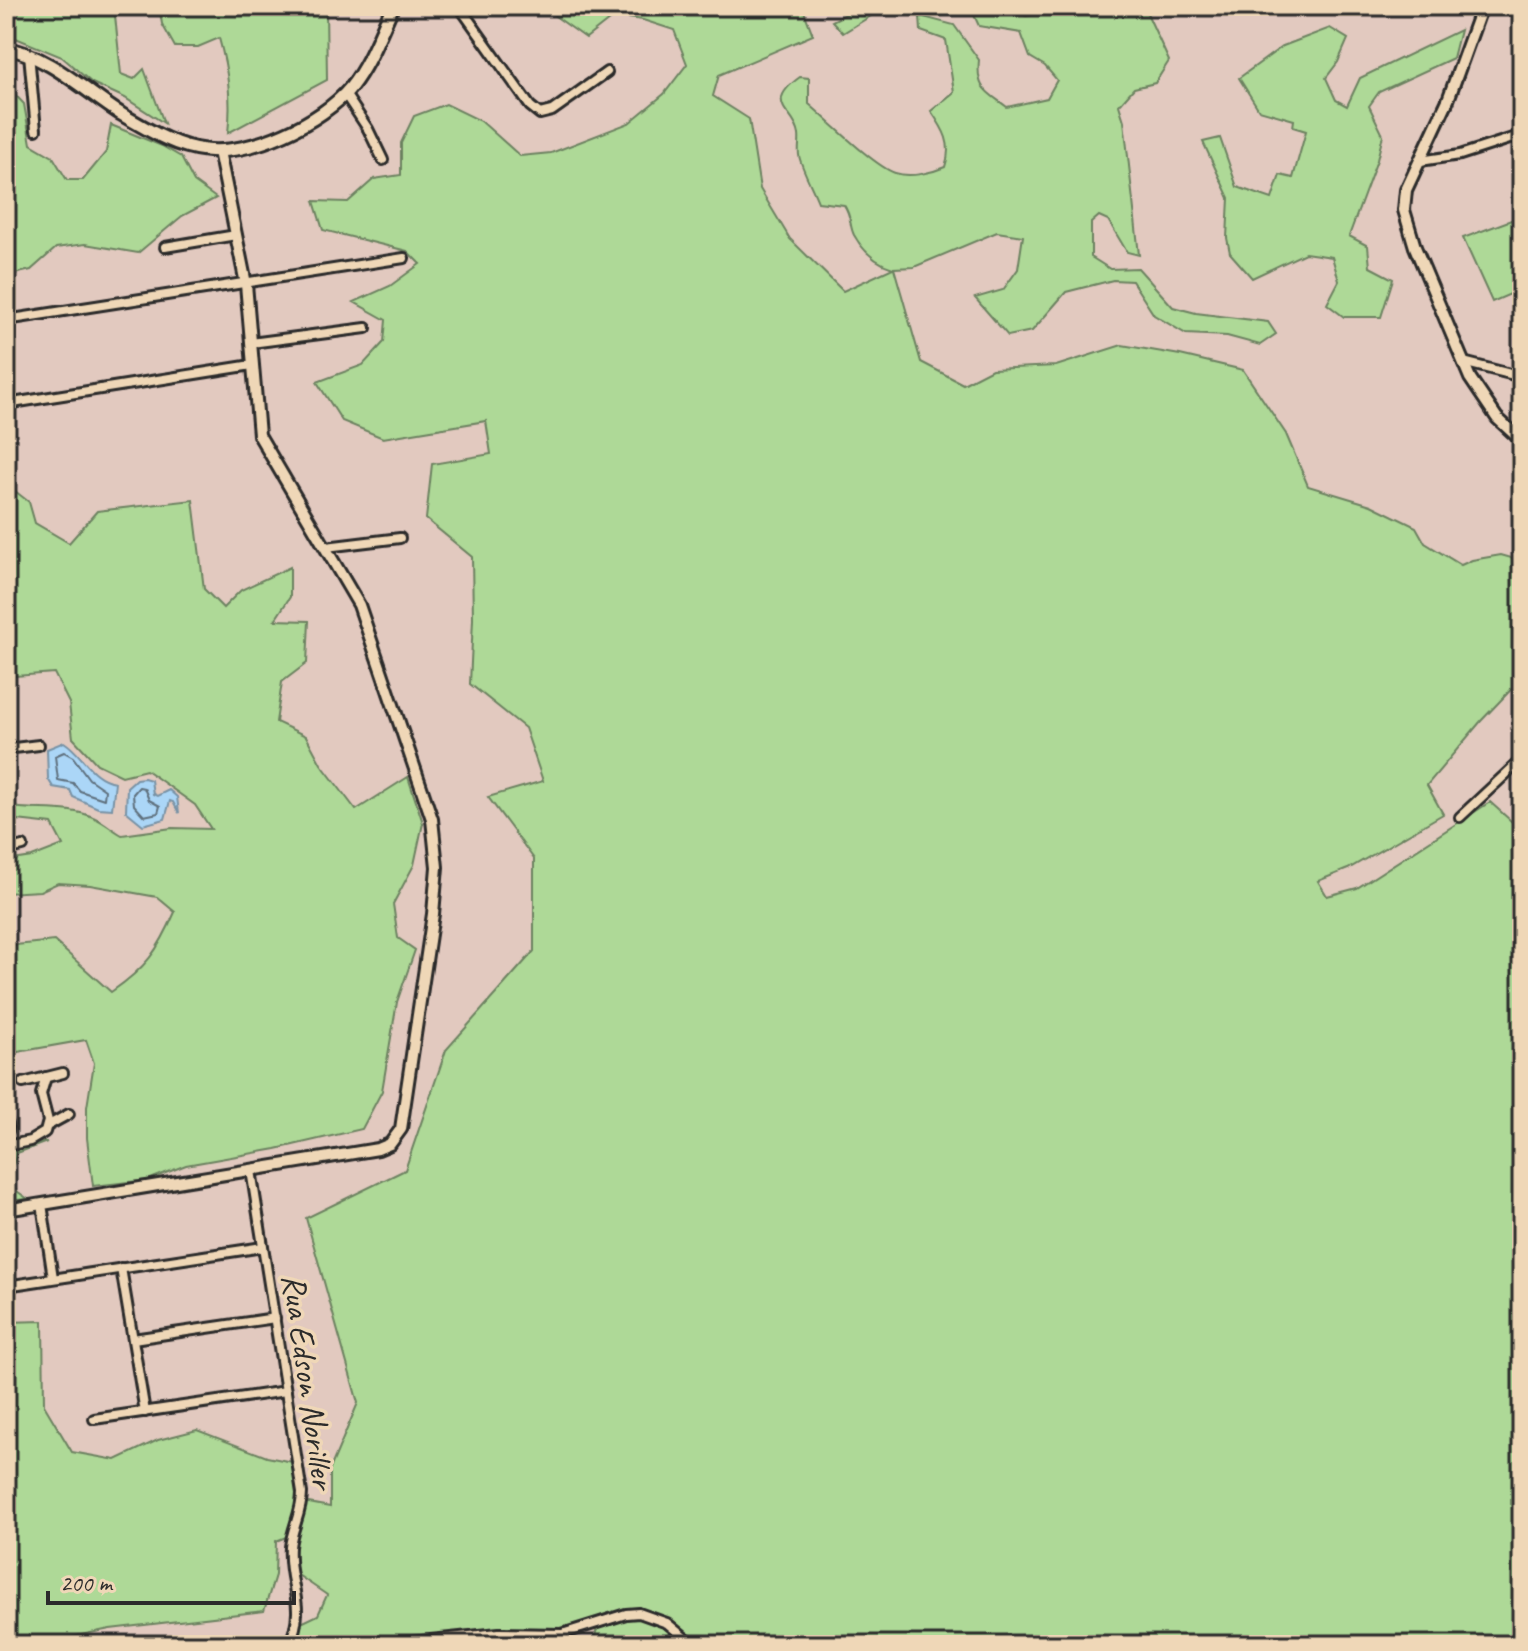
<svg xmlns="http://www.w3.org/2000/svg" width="1528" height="1651" font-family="Caveat,sans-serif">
<rect width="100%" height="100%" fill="#e2c9bf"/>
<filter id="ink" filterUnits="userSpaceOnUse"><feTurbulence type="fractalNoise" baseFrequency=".0125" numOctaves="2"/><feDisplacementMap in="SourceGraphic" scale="16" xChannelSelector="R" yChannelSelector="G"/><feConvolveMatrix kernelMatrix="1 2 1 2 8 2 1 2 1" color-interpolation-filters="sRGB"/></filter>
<g filter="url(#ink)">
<g fill="#aed997" stroke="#6c8261" stroke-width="2">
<polygon points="6,6 114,6 121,74 134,79 144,69 164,123 125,98 92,83 62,57 6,34"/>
<path d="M159,6H326L327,80L228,133C232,99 228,71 219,38L198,47H175L162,24Z"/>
<path d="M541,6H802L813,35L719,75L713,96L749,119L760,189L790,239L843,291L893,268C876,263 863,251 854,235C849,225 852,217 844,205L818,202C814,191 800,165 799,155C798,148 800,141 799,135C796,111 761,105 800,77L809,78V104C828,120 874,166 895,173C910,178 931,173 945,167C953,144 944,130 931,111L954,92L946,40L921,31L920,16L954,25L979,60C976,89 986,91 1007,107L1047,98L1057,80L1045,66L1030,57L1021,33L979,26L974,15L960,14L959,6H1002L1026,16L1068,9L1067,6H1138L1146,11L1169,61L1155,83L1134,88L1119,105L1124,121L1139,255L1127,252L1108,220L1099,216L1091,223V257L1110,269L1138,268L1173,307L1196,313L1268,322L1276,334L1260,345L1227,336L1186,334L1154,315L1132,281L1113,280L1066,292L1032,331L1008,336L975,298L1003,290L1018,269L1023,236L997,232L914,267L894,268L921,362L963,384L992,369L1056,366L1122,345L1180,355L1243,370L1286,434L1308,486L1371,505L1416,527L1425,543L1461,565L1472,560L1501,555L1522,561V678L1481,721L1427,785L1443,814L1348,869L1318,881L1327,896L1357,888L1490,802L1520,829L1522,828V1645H593L598,1624L576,1631L499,1633L437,1641L436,1645H294L291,1640L297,1625L318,1615L327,1595L292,1571L291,1535L276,1541L275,1575L264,1611L110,1629L32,1645H6V1322L43,1321L44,1405L72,1452L116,1460L158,1440L197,1430L267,1457L298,1463L303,1502L330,1507V1469L358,1403L306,1218L405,1170L446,1050L534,951V859L488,797L543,781L525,728L470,684L473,619L472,557L426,519L432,464L491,454L486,421L383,438L342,421L317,382L363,365L384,342L386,320L354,302L390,286L420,264L407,251L323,230L314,201L348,202L374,179L401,175V143L414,116L446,104L481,121L520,156L551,153L629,123L664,94L687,64L674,30L643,20L614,16L586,38Z"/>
<polygon points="862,6 887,6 843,33 832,21"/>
<polygon points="1330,28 1348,39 1338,62 1326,78 1336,100 1347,106 1360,78 1460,30 1453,58 1379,92 1369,106 1383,135 1377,160 1349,236 1368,246 1370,267 1393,279 1381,317 1344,317 1327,304 1339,281 1332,257 1305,253 1252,278 1230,253 1227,238 1229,198 1203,142 1220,138 1237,187 1272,199 1280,175 1293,178 1306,131 1293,127 1294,120 1259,110 1239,78 1283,46"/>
<polygon points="6,85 24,104 31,144 53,157 67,180 83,180 106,152 111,125 162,146 181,157 194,182 216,198 182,216 138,253 85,244 56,248 31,270 6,276"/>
<polygon points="1522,216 1522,289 1492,302 1463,238"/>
<path d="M6,484L29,502L35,523L69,543L97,511L193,500L204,589L223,608L241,590L290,567V597L275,620L309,621L307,663L282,682L276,722L306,736L321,764L356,810L408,777L423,823L414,865L393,904L398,938L415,950L397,1002L382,1091L362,1129L276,1149L186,1165L148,1180L93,1186L87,1138V1107L94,1063L86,1040L6,1054V946L54,941L111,992C146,968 158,951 175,912L157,897L90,885L58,883L40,891L6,893V861L32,857L63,845L52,824L17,820L6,822V806C34,812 68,805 95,818C104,822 113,830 122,835L172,828L211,829L195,805L146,770L122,776L97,764L73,738L69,703L54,673L15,676L6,665Z"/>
<polygon points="47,1142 17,1153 7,1184 28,1199 6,1201 6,1147"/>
</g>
<g fill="#abd6f7" stroke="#7892a5" stroke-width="2">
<path d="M64,742C83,754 91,779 115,782L112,809L98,808L73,797L70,790L53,787L48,779L47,749Z"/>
<polygon points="144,778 151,780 153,794 157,796 169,790 177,797 179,813 173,802 170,801 165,819 143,825 126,811 127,787 136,779"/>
</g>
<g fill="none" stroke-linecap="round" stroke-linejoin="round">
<g stroke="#5e6f7d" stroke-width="2">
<polygon points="64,752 73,757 89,779 105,790 104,799 80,791 73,783 58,780 55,756"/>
<polygon points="139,787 144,788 149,800 160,806 158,813 144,816 134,805 133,794"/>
</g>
<defs>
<g id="minor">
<polyline points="459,6 530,106 540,114 552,111 607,72"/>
<polyline points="29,54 36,130"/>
<polyline points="345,94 368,129 383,160"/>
<polyline points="1420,161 1460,155 1522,135"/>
<polyline points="165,247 236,235"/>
<polyline points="6,320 404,258"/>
<polyline points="251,343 366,328"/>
<polyline points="1463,362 1522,377"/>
<polyline points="6,404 252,365"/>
<polyline points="326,547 400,538"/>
<polyline points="6,749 39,745"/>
<polyline points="1460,817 1522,759"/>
<polyline points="6,850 23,846"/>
<polyline points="23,1083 63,1073"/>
<polyline points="6,1118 9,1128 6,1136"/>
<polyline points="47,1126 69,1114"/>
<polyline points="6,1146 30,1141 45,1132 48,1121 41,1094 46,1077"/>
<path d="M251,1170L302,1493C302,1512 292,1528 290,1547C287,1586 308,1603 289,1645"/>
<polyline points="42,1204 53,1278"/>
<polyline points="121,1268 145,1412"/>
<polyline points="6,1286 263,1247"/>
<polyline points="133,1339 275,1318"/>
<polyline points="94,1419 286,1391"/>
<polyline points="382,1645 499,1633 562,1634 626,1614 639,1613 667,1623 693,1645"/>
</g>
<g id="tertiary">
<polyline points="1482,6 1448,100 1406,190 1404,210 1415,247 1470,378 1497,418 1522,441"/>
<polyline points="6,1210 378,1149 390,1144 401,1129 433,914 437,867 432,819 359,605 259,435 246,284 219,151"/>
</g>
<path id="secondary" d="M6,48C49,56 85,91 121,114C147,129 175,147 205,150C250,156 323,122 351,87C370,63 380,33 393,6"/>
</defs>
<use href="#minor" stroke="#2b2b2b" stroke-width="14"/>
<use href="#tertiary" stroke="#2b2b2b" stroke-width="16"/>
<use href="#secondary" stroke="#2b2b2b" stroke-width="17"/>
<use href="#minor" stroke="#efd7b7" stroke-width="8"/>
<use href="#tertiary" stroke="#efd7b7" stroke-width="10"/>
<use href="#secondary" stroke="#efd7b7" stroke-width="11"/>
</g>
</g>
<g text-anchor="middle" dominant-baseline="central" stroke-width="7" stroke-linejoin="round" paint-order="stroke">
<g font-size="34" fill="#2b2b2b" stroke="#efd7b7">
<text transform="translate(309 1381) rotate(82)">Rua Edson Noriller</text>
</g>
</g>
<rect width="1528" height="1651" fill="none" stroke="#efd7b7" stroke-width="32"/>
<rect x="16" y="16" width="1496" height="1619" fill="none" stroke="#2b2b2b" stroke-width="3" filter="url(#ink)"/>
<path d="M48 1591v12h246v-12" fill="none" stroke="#2b2b2b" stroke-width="4"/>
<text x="60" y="1591" font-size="24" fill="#2b2b2b" stroke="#efd7b7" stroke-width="6" paint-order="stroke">200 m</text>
</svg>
